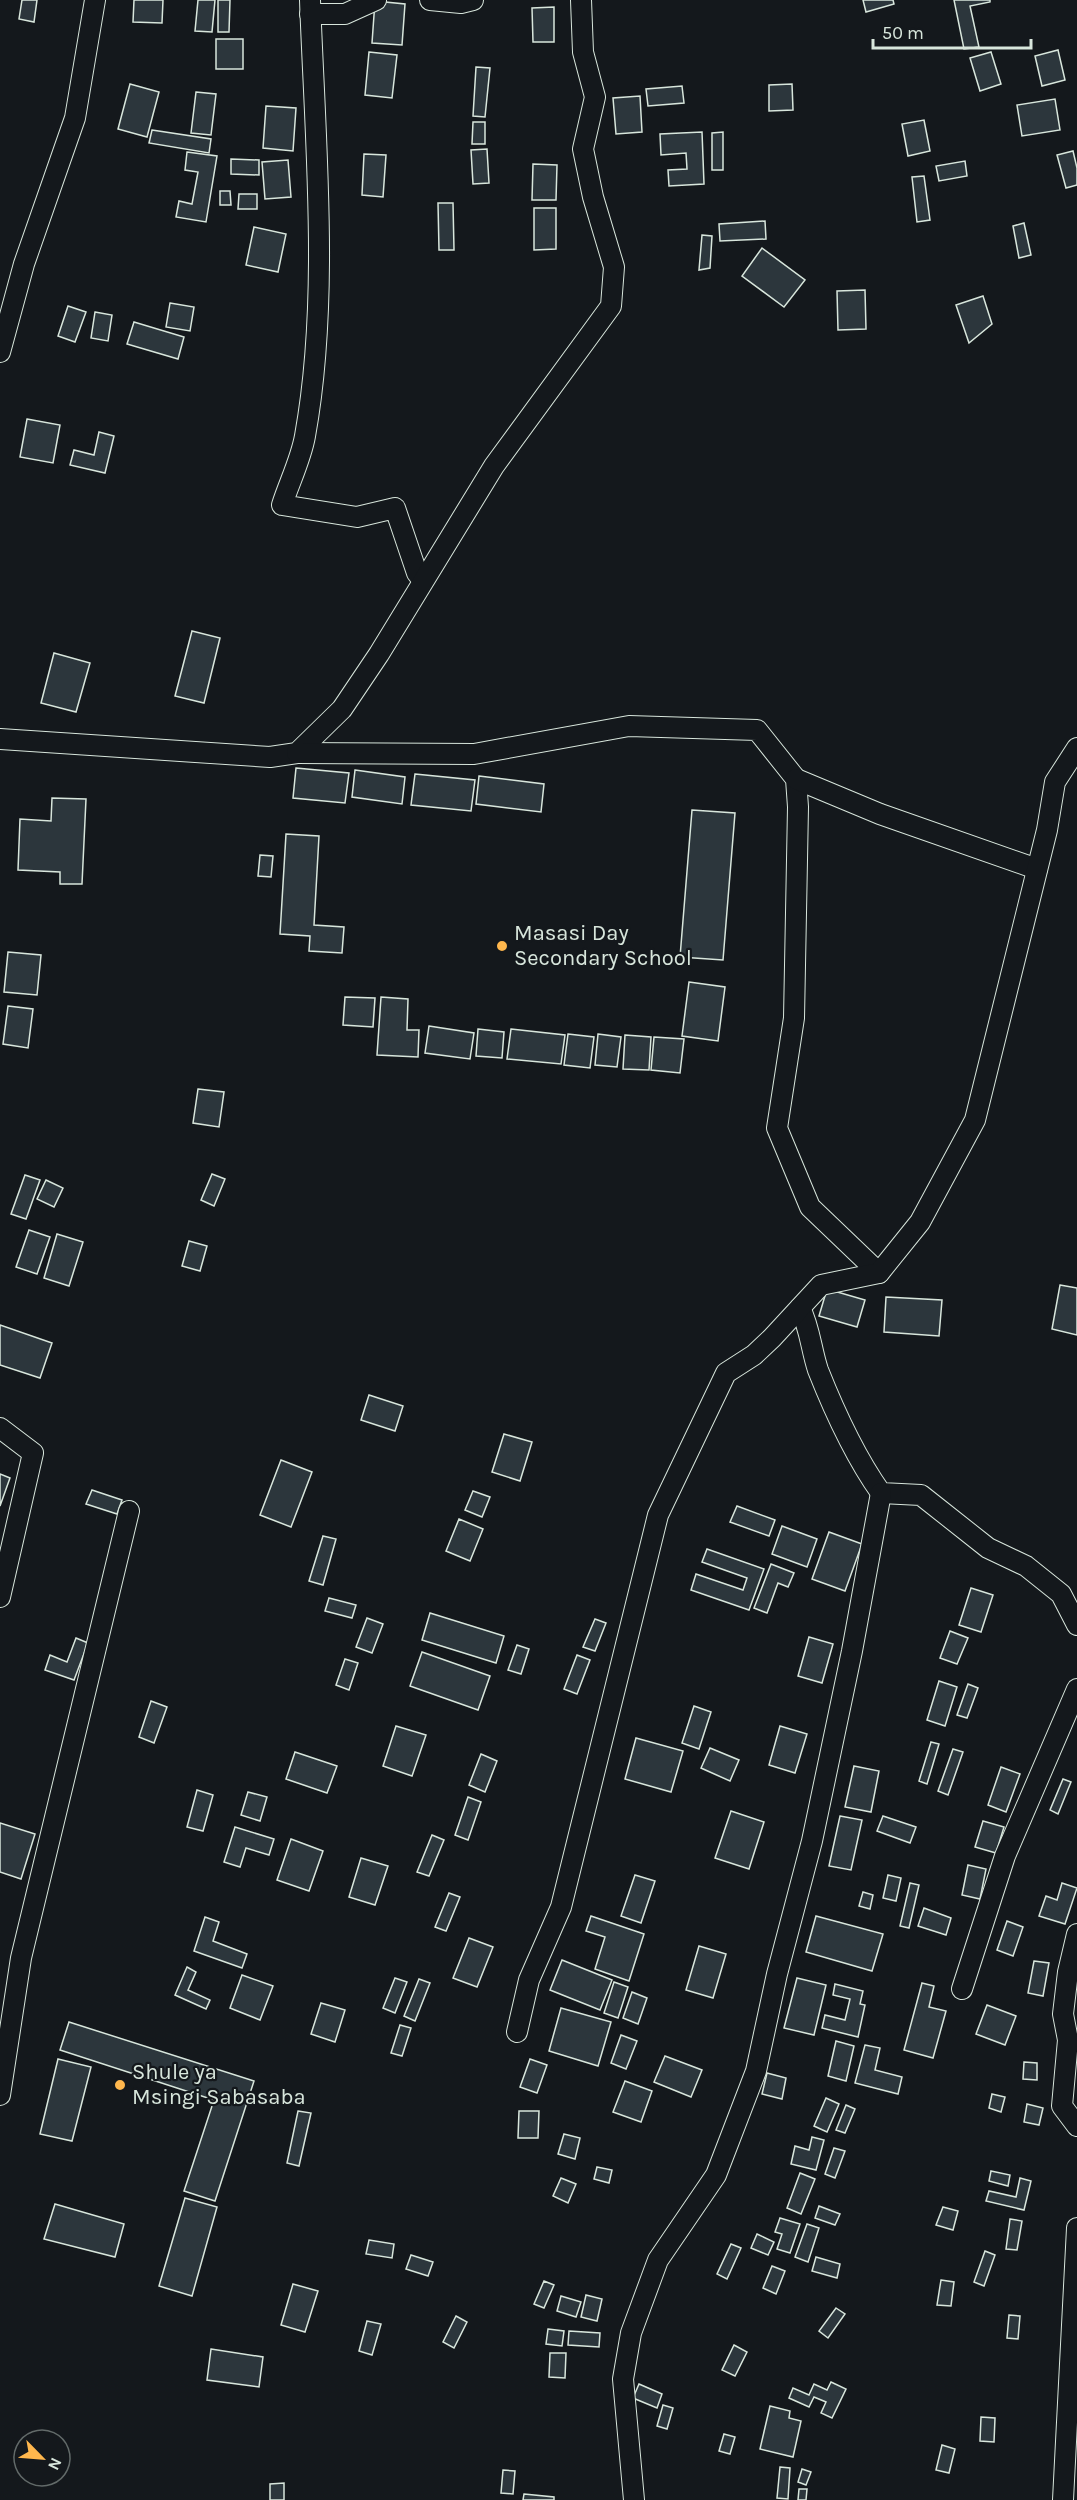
<svg xmlns="http://www.w3.org/2000/svg" width="1077" height="2500" font-family="Karla,sans-serif">
<rect width="100%" height="100%" fill="#14181c"/>
<g fill="#2c363c" stroke="#d8e6dc" stroke-width="1.5">
<polygon points="22,0 37,0 34,22 19,19"/>
<polygon points="134,0 163,0 162,23 133,22"/>
<polygon points="198,0 215,0 212,32 195,31"/>
<polygon points="218,0 230,0 229,32 218,32"/>
<polygon points="863,0 893,0 894,4 866,12"/>
<polygon points="954,0 990,0 990,2 970,6 979,47 964,49"/>
<polygon points="375,1 405,4 402,45 372,43"/>
<polygon points="554,7 554,42 533,42 532,8"/>
<rect x="216" y="39" width="27" height="30"/>
<polygon points="1058,50 1065,80 1042,86 1035,56"/>
<polygon points="369,52 397,55 392,98 365,95"/>
<polygon points="991,52 1001,84 980,91 970,58"/>
<polygon points="476,67 490,68 485,117 473,116"/>
<polygon points="130,84 159,92 147,137 118,129"/>
<polygon points="792,84 793,110 769,111 769,85"/>
<polygon points="682,86 684,103 648,106 646,89"/>
<polygon points="196,92 216,94 211,135 191,133"/>
<polygon points="640,96 642,132 616,134 613,98"/>
<polygon points="1055,99 1060,130 1022,136 1017,105"/>
<polygon points="266,106 296,108 293,151 263,148"/>
<polygon points="924,120 930,151 908,156 902,124"/>
<polygon points="473,122 485,122 485,144 472,144"/>
<polygon points="152,130 211,139 209,153 149,143"/>
<polygon points="702,132 704,184 669,186 668,170 687,169 686,153 661,155 660,134"/>
<polygon points="723,132 723,170 712,170 712,133"/>
<polygon points="487,149 489,183 473,184 471,150"/>
<polygon points="1073,151 1077,168 1077,185 1066,188 1057,155"/>
<polygon points="187,152 217,156 206,222 176,217 179,201 192,204 198,172 185,170"/>
<polygon points="364,154 386,155 383,197 362,195"/>
<polygon points="231,159 259,160 259,175 231,174"/>
<polygon points="288,160 291,197 265,199 262,162"/>
<polygon points="965,161 967,176 939,181 936,166"/>
<polygon points="533,164 557,165 556,200 532,200"/>
<polygon points="924,176 930,220 917,222 912,177"/>
<polygon points="220,191 230,191 231,205 220,205"/>
<polygon points="239,194 257,194 257,209 238,209"/>
<polygon points="438,203 453,203 454,250 439,250"/>
<polygon points="534,208 556,208 556,249 534,250"/>
<polygon points="765,221 766,239 720,241 719,224"/>
<polygon points="1024,223 1031,255 1019,258 1013,226"/>
<polygon points="254,227 286,234 278,272 246,265"/>
<polygon points="702,235 712,236 710,268 699,270"/>
<polygon points="762,248 805,280 784,307 742,276"/>
<polygon points="865,290 866,329 838,330 837,291"/>
<polygon points="983,296 992,324 969,343 956,305"/>
<polygon points="170,303 194,307 190,331 166,327"/>
<polygon points="68,306 86,312 75,342 58,336"/>
<polygon points="95,312 112,315 108,341 91,338"/>
<polygon points="134,322 184,337 178,359 127,344"/>
<polygon points="27,419 60,425 53,463 20,457"/>
<polygon points="99,432 114,436 105,473 70,465 74,450 94,455"/>
<polygon points="192,631 220,638 204,703 175,696"/>
<polygon points="54,653 90,663 76,712 41,703"/>
<polygon points="296,768 349,773 345,803 293,798"/>
<polygon points="355,770 405,777 402,804 352,797"/>
<polygon points="415,774 475,780 471,811 411,805"/>
<polygon points="479,776 544,784 541,812 476,804"/>
<polygon points="52,798 86,799 82,884 60,884 60,872 18,870 20,819 51,821"/>
<polygon points="692,810 735,813 723,960 680,957"/>
<polygon points="286,834 319,836 314,925 344,927 342,953 309,951 310,936 280,934"/>
<polygon points="260,855 273,856 271,877 258,876"/>
<polygon points="8,952 41,955 37,995 4,992"/>
<polygon points="689,982 725,987 718,1041 682,1036"/>
<polygon points="345,997 375,998 373,1027 343,1025"/>
<polygon points="381,997 408,999 407,1030 419,1030 418,1057 377,1055"/>
<polygon points="8,1006 33,1009 28,1048 3,1044"/>
<polygon points="429,1026 474,1033 470,1059 425,1053"/>
<polygon points="478,1029 504,1032 502,1058 476,1056"/>
<polygon points="511,1029 565,1035 561,1064 507,1059"/>
<polygon points="568,1034 594,1037 590,1068 564,1065"/>
<polygon points="598,1034 621,1037 617,1067 595,1065"/>
<polygon points="625,1035 651,1037 649,1070 623,1069"/>
<polygon points="654,1037 684,1039 680,1073 651,1070"/>
<polygon points="198,1089 224,1092 219,1127 193,1123"/>
<polygon points="212,1174 225,1179 214,1206 201,1200"/>
<polygon points="25,1175 40,1180 26,1219 11,1214"/>
<polygon points="46,1180 63,1188 54,1207 37,1199"/>
<polygon points="29,1230 50,1237 37,1274 16,1267"/>
<polygon points="57,1234 83,1242 69,1286 44,1278"/>
<polygon points="189,1241 207,1246 200,1271 182,1266"/>
<polygon points="1060,1285 1077,1288 1077,1335 1052,1329"/>
<polygon points="827,1289 865,1300 857,1327 819,1316"/>
<polygon points="886,1297 942,1300 939,1336 884,1332"/>
<polygon points="0,1325 52,1343 40,1378 0,1365"/>
<polygon points="369,1395 403,1406 395,1431 361,1420"/>
<polygon points="504,1434 532,1442 520,1481 492,1472"/>
<polygon points="281,1460 312,1472 291,1527 260,1515"/>
<polygon points="0,1474 10,1478 0,1506"/>
<polygon points="92,1490 122,1500 117,1514 86,1504"/>
<polygon points="473,1491 490,1497 482,1517 465,1510"/>
<polygon points="737,1506 775,1520 769,1536 730,1522"/>
<polygon points="459,1519 483,1529 470,1561 446,1551"/>
<polygon points="782,1526 817,1539 807,1567 772,1554"/>
<polygon points="829,1532 862,1544 845,1591 812,1579"/>
<polygon points="323,1536 336,1539 323,1585 309,1581"/>
<polygon points="707,1549 764,1569 749,1610 691,1590 696,1574 743,1590 747,1578 702,1562"/>
<polygon points="771,1564 794,1573 788,1587 778,1583 767,1613 754,1608"/>
<polygon points="971,1588 993,1595 981,1632 959,1625"/>
<polygon points="329,1598 356,1605 352,1618 325,1611"/>
<polygon points="430,1613 504,1636 496,1663 422,1640"/>
<polygon points="367,1618 383,1624 372,1653 356,1647"/>
<polygon points="595,1619 606,1623 595,1651 583,1647"/>
<polygon points="950,1631 968,1638 957,1664 940,1658"/>
<polygon points="809,1637 833,1644 822,1683 798,1676"/>
<polygon points="76,1638 88,1643 74,1680 45,1670 50,1655 67,1662"/>
<polygon points="517,1645 529,1649 521,1674 508,1670"/>
<polygon points="422,1652 490,1676 478,1710 410,1686"/>
<polygon points="577,1655 590,1660 577,1694 564,1689"/>
<polygon points="345,1659 358,1663 349,1690 336,1685"/>
<polygon points="939,1681 957,1687 945,1726 927,1720"/>
<polygon points="968,1684 978,1688 967,1718 957,1715"/>
<polygon points="151,1701 167,1707 154,1743 139,1737"/>
<polygon points="694,1706 711,1712 699,1749 682,1743"/>
<polygon points="396,1726 426,1735 412,1776 383,1766"/>
<polygon points="780,1726 807,1734 795,1773 769,1765"/>
<polygon points="636,1738 683,1751 671,1792 625,1779"/>
<polygon points="931,1742 939,1744 927,1784 919,1781"/>
<polygon points="710,1748 739,1760 730,1781 701,1768"/>
<polygon points="953,1749 963,1752 948,1795 938,1791"/>
<polygon points="295,1752 337,1766 327,1793 286,1779"/>
<polygon points="481,1754 497,1761 485,1792 469,1785"/>
<polygon points="854,1766 879,1771 871,1812 845,1807"/>
<polygon points="1001,1767 1020,1774 1006,1812 988,1805"/>
<polygon points="1063,1779 1071,1782 1058,1814 1050,1810"/>
<polygon points="197,1790 213,1795 203,1831 187,1827"/>
<polygon points="248,1792 267,1797 260,1821 241,1815"/>
<polygon points="468,1797 481,1802 468,1840 455,1835"/>
<polygon points="731,1811 764,1822 749,1869 715,1858"/>
<polygon points="840,1816 862,1820 851,1870 829,1866"/>
<polygon points="883,1816 916,1827 910,1843 877,1831"/>
<polygon points="983,1821 1004,1827 996,1853 975,1847"/>
<polygon points="0,1823 35,1834 21,1879 0,1872"/>
<polygon points="235,1827 274,1839 269,1855 246,1848 240,1867 224,1862"/>
<polygon points="432,1835 444,1840 429,1876 417,1872"/>
<polygon points="291,1839 323,1851 309,1891 277,1880"/>
<polygon points="361,1858 388,1866 375,1905 349,1897"/>
<polygon points="968,1865 986,1869 980,1899 962,1895"/>
<polygon points="635,1875 655,1881 641,1923 621,1916"/>
<polygon points="888,1875 901,1878 896,1901 883,1898"/>
<polygon points="910,1883 919,1885 909,1928 900,1926"/>
<polygon points="1062,1883 1077,1888 1065,1924 1039,1916 1046,1896 1057,1900"/>
<polygon points="863,1892 873,1895 870,1909 859,1906"/>
<polygon points="449,1893 460,1897 446,1931 435,1927"/>
<polygon points="924,1908 951,1918 946,1935 918,1926"/>
<polygon points="591,1916 644,1934 629,1981 595,1969 605,1937 586,1931"/>
<polygon points="816,1916 883,1934 872,1971 806,1952"/>
<polygon points="205,1917 219,1922 213,1941 247,1954 242,1968 194,1951"/>
<polygon points="1007,1921 1023,1927 1013,1956 997,1950"/>
<polygon points="469,1938 493,1947 477,1987 453,1978"/>
<polygon points="699,1946 726,1954 713,1998 686,1990"/>
<polygon points="562,1960 612,1980 600,2010 550,1990"/>
<polygon points="1034,1961 1049,1963 1043,1996 1028,1993"/>
<polygon points="187,1967 196,1972 188,1990 210,2000 206,2009 175,1995"/>
<polygon points="242,1975 273,1986 260,2020 230,2008"/>
<polygon points="395,1978 407,1982 395,2013 383,2008"/>
<polygon points="797,1978 826,1985 814,2035 784,2028"/>
<polygon points="419,1979 430,1983 415,2021 404,2016"/>
<polygon points="614,1982 628,1987 618,2018 604,2013"/>
<polygon points="922,1983 934,1986 929,2007 946,2011 933,2058 904,2050"/>
<polygon points="835,1984 863,1991 860,2004 865,2005 858,2037 822,2028 825,2015 845,2020 850,1999 833,1995"/>
<polygon points="632,1992 647,1998 638,2024 623,2018"/>
<polygon points="321,2003 345,2010 335,2042 311,2034"/>
<polygon points="987,2005 1016,2016 1005,2045 976,2034"/>
<polygon points="561,2008 611,2022 598,2066 549,2051"/>
<polygon points="69,2022 254,2081 215,2201 184,2191 214,2100 60,2050"/>
<polygon points="400,2025 411,2028 402,2056 391,2053"/>
<polygon points="621,2035 637,2041 626,2069 611,2063"/>
<polygon points="836,2041 854,2046 846,2081 828,2076"/>
<polygon points="865,2045 880,2048 875,2070 902,2077 898,2094 855,2083"/>
<polygon points="665,2056 702,2070 691,2097 654,2082"/>
<polygon points="58,2059 91,2067 72,2141 40,2134"/>
<polygon points="530,2059 547,2065 537,2093 520,2087"/>
<polygon points="1024,2062 1037,2063 1037,2080 1023,2079"/>
<polygon points="767,2073 786,2078 782,2099 762,2094"/>
<polygon points="625,2081 652,2091 641,2122 613,2112"/>
<polygon points="992,2094 1005,2097 1001,2112 989,2108"/>
<polygon points="826,2098 839,2104 827,2132 814,2126"/>
<polygon points="1027,2104 1043,2108 1039,2125 1024,2122"/>
<polygon points="846,2105 855,2109 845,2133 836,2130"/>
<polygon points="298,2111 311,2113 299,2166 287,2163"/>
<polygon points="519,2111 539,2111 538,2138 518,2138"/>
<polygon points="564,2134 580,2138 575,2159 558,2154"/>
<polygon points="812,2137 824,2140 816,2170 791,2164 795,2146 809,2150"/>
<polygon points="834,2148 845,2151 835,2178 825,2174"/>
<polygon points="597,2167 612,2170 609,2183 594,2179"/>
<polygon points="991,2171 1010,2175 1008,2186 989,2181"/>
<polygon points="800,2173 815,2179 801,2214 787,2208"/>
<polygon points="561,2178 576,2184 568,2203 553,2196"/>
<polygon points="1020,2178 1031,2181 1024,2210 986,2201 989,2191 1016,2197"/>
<polygon points="185,2198 217,2207 192,2296 159,2286"/>
<polygon points="55,2204 124,2224 115,2257 44,2239"/>
<polygon points="819,2206 840,2214 835,2225 815,2218"/>
<polygon points="943,2207 958,2211 953,2230 936,2225"/>
<polygon points="780,2218 800,2224 790,2253 777,2249 782,2234 775,2232"/>
<polygon points="1010,2219 1022,2221 1017,2250 1006,2249"/>
<polygon points="807,2224 819,2228 808,2262 795,2257"/>
<polygon points="757,2234 774,2242 768,2255 751,2248"/>
<polygon points="369,2240 394,2244 392,2258 366,2254"/>
<polygon points="731,2244 741,2248 727,2279 717,2274"/>
<polygon points="985,2251 995,2255 984,2286 974,2282"/>
<polygon points="411,2255 433,2262 428,2276 406,2269"/>
<polygon points="816,2257 840,2264 837,2278 812,2271"/>
<polygon points="772,2266 785,2271 776,2294 763,2288"/>
<polygon points="941,2280 954,2282 951,2306 937,2305"/>
<polygon points="544,2281 554,2285 544,2308 534,2304"/>
<polygon points="293,2284 318,2291 305,2332 281,2325"/>
<polygon points="586,2295 602,2299 597,2321 581,2317"/>
<polygon points="561,2296 581,2302 576,2317 557,2311"/>
<polygon points="836,2308 845,2314 828,2338 819,2331"/>
<polygon points="1009,2315 1020,2316 1018,2339 1007,2338"/>
<polygon points="456,2316 467,2322 454,2348 443,2342"/>
<polygon points="367,2321 381,2324 372,2355 359,2351"/>
<polygon points="548,2329 564,2331 562,2346 546,2344"/>
<polygon points="569,2331 600,2333 599,2347 568,2345"/>
<polygon points="734,2345 747,2352 735,2376 722,2370"/>
<polygon points="211,2349 263,2357 259,2387 207,2380"/>
<polygon points="550,2353 566,2353 565,2378 549,2377"/>
<polygon points="831,2382 846,2389 832,2418 821,2413 826,2402 814,2397 809,2407 789,2398 793,2388 809,2395 814,2384 827,2390"/>
<polygon points="639,2384 662,2394 657,2408 633,2398"/>
<polygon points="663,2405 673,2408 667,2429 657,2426"/>
<polygon points="770,2406 790,2411 789,2418 801,2421 793,2457 760,2449"/>
<polygon points="981,2417 995,2418 994,2442 980,2441"/>
<polygon points="724,2434 735,2437 730,2454 719,2451"/>
<polygon points="942,2445 955,2449 949,2473 936,2470"/>
<polygon points="780,2467 790,2468 788,2499 777,2498"/>
<polygon points="802,2469 811,2472 806,2485 798,2482"/>
<polygon points="503,2470 515,2471 513,2494 501,2493"/>
<polygon points="284,2483 284,2500 270,2500 270,2484"/>
<polygon points="799,2489 807,2489 806,2500 798,2500"/>
<polygon points="524,2494 554,2497 554,2500 523,2500"/>
</g>
<g fill="none" stroke-linecap="round" stroke-linejoin="round">
<defs>
<g id="minor">
<path d="M310,0C315,140 330,298 305,436C301,459 289,483 282,505L357,517L395,508L417,573L423,581"/>
<polyline points="430,0 461,3 473,0"/>
<polyline points="310,14 345,14 376,0"/>
<polyline points="0,352 24,264 75,118 95,0"/>
<polyline points="0,739 270,757 297,753 342,709 379,654 494,466 611,306 614,267 593,197 583,149 595,97 583,52 581,0"/>
<polyline points="297,753 474,754 629,726 757,730 796,779 798,807 794,1018 777,1128 810,1207 879,1273"/>
<polyline points="796,779 880,814 1037,869"/>
<path d="M800,1308C810,1328 811,1349 818,1370C835,1413 854,1455 881,1493L921,1495L988,1548L1026,1566L1061,1594L1077,1625"/>
<polyline points="0,1428 33,1453 0,1597"/>
<polyline points="1077,1934 1068,1972 1063,2014 1068,2040 1062,2106 1077,2126"/>
<polyline points="962,1989 1005,1856 1077,1689"/>
<polyline points="517,2032 529,1980 561,1907 658,1515 726,1373 754,1355 772,1338 821,1285 879,1273 920,1222 975,1120 1047,830 1055,782 1077,748"/>
<polyline points="0,2095 21,1958 129,1511"/>
<polyline points="634,2500 623,2379 631,2333 658,2260 716,2175 756,2071 777,1974 812,1841 852,1651 881,1493"/>
<polyline points="1063,2500 1077,2228"/>
</g>
</defs>
<use href="#minor" stroke="#d8e6dc" stroke-width="22"/>
<use href="#minor" stroke="#14181c" stroke-width="20"/>
</g>
<g fill="#ffb74d" stroke="#14181c" stroke-width="2">
<circle cx="502" cy="946" r="6"/>
<circle cx="120" cy="2085" r="6"/>
</g>
<g text-anchor="middle" dominant-baseline="central" stroke-width="4.5" stroke-linejoin="round" paint-order="stroke">
<g font-size="22" fill="#d8e6dc" stroke="#14181c" text-anchor="start">
<text x="514" y="933">Masasi Day<tspan x="514" dy="25">Secondary School</tspan></text>
<text x="132" y="2072">Shule ya<tspan x="132" dy="25">Msingi Sabasaba</tspan></text>
</g>
</g>
<g transform="translate(42 2458) rotate(115)"><circle r="28" fill="#14181c" stroke="#626a69" stroke-width="1.5"/>
<path d="M0-4.5L10 22L0 15L-10 22Z" fill="#ffb74d"/>
<text y="-9" font-size="16" font-weight="bold" text-anchor="middle" fill="#d8e6dc">N</text>
</g>
<path d="M873 39v9h158v-9" fill="none" stroke="#d8e6dc" stroke-width="3"/>
<text x="882" y="39" font-size="18" fill="#d8e6dc" stroke="#14181c" stroke-width="4.5" paint-order="stroke">50 m</text>
</svg>
